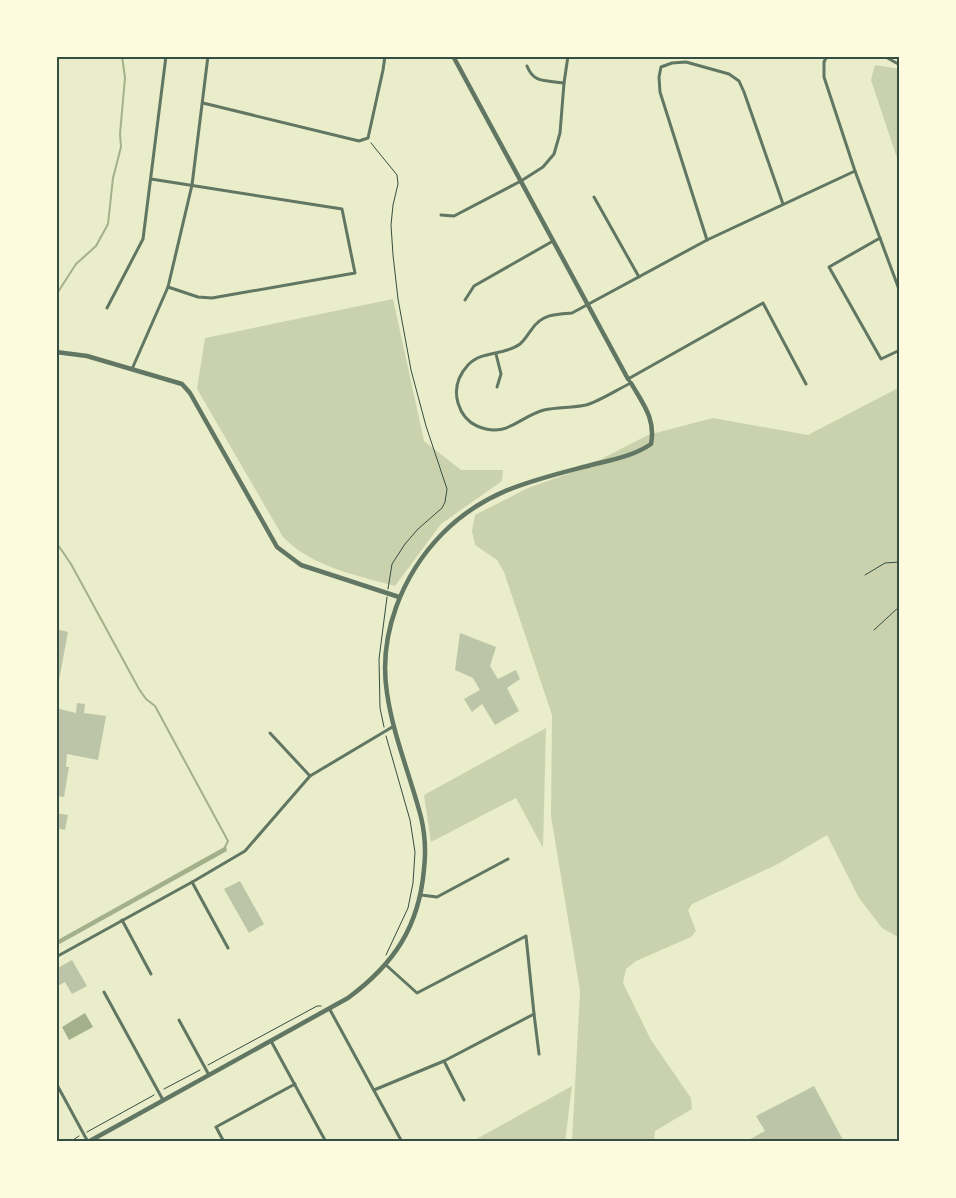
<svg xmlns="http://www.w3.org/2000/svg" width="956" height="1198" font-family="Karla,sans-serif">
<rect width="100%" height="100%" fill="#e9edc9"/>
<g fill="#cad2ad">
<polygon points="875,65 900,69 900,167 871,80"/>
<path d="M393,299L424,441L461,470H503L502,481L441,524L395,586C356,575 312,567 283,537L197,389L205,338Z"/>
<polygon points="900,387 900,938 882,928 859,898 827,835 776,865 692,904 688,910 696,931 691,937 636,961 626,969 623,983 651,1040 691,1098 692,1109 655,1131 654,1142 572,1142 580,991 551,816 552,715 504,572 497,560 475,545 472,531 475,515 528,488 584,468 648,435 713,418 808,435"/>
<polygon points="546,728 543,848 516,798 431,842 424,795"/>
<polygon points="572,1086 565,1142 471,1142"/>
</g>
<g fill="#a3b18a">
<polygon points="226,846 227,851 56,946 56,941"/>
<polygon points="85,1013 93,1027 69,1040 62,1027"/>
</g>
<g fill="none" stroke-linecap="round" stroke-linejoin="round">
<g stroke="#a3b18a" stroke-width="2">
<polyline points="56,295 76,264 96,246 108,224 113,178 121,147 120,134 125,78 122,56"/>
<polyline points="56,542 71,564 139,689 146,699 155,706 228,841 225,847"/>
</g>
</g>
<g fill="#bcc5a7">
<polygon points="56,629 68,632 57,691 56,691"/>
<polygon points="460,633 496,647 490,666 498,679 516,670 520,679 507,688 519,711 495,725 482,704 472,712 464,699 480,690 473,678 455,670"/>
<polygon points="77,703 85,704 84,713 106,716 98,760 67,754 66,767 69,767 64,797 56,796 56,708 76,713"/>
<polygon points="56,813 68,815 65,830 56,828"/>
<polygon points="240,881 264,924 249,933 224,889"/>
<polygon points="72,960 87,986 72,994 65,982 56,987 56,969"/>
<polygon points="814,1086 844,1142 745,1142 765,1131 756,1116"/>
</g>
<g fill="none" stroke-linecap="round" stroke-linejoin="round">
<g stroke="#344e41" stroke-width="1">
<polyline points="371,143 397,175 398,184 393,205 391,225 393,255 398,299 411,370 426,426 447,489 445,502 442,508 418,529 405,544 392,564 388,589"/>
<polyline points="865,575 885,563 900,562"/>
<polyline points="874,630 900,606"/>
<polyline points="384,727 380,708 379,659 387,597"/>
<polyline points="386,955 408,908 413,883 415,852 410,820 386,736"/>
<polyline points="208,1065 317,1006 321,1006"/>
<polyline points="164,1089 200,1070"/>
<polyline points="87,1132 154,1095"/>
<polyline points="70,1142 79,1136"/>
</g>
<g stroke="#617663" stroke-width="3">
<polyline points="827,56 824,62 824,77 855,171 900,292"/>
<polyline points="884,56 900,65"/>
<path d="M527,66C534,84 546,80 564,83"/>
<polyline points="203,103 359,141 368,138 383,70 385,56"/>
<polyline points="151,179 342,209 355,273 212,298 198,297 168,287"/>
<polyline points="594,197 639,277"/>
<polyline points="441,215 454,216 521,181 543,167 554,154 560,133 564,83 568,56"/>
<polyline points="880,238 829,267 881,359 900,350"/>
<polyline points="707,240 660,92 659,77 661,67 672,63 686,62 729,74 739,81 744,92 783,204"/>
<polyline points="465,300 474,286 553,241"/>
<polyline points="107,308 143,239 166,56"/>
<polyline points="496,354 501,374 497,387"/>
<polyline points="132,369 168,287 192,185 208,56"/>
<path d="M806,384L763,303L628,379L631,383C618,389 600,401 586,405C572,408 558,407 544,410C518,417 507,439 477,426C468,422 461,413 458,403C454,389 458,376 468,365C482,350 504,356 520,344C525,340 528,334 532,329C542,314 556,314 572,313L707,240L855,171"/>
<polyline points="270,733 310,776"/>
<polyline points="192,882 228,948"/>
<polyline points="421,895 437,897 508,859"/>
<polyline points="122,920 151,974"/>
<polyline points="56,957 194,881 245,851 310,776 394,726"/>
<polyline points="104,992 163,1100"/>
<polyline points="329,1008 402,1142"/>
<polyline points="534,1014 539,1054"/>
<polyline points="179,1020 209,1075"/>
<polyline points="271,1041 326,1142"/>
<polyline points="444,1061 464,1100"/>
<polyline points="56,1083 88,1142"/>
<polyline points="374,1090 444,1061 534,1014 526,936 417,993 386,965"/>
<polyline points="224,1142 216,1127 295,1084"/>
</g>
<g stroke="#617663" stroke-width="4.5">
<polyline points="453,56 628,379"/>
<polyline points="56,352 87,356 182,384 190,393 277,547 301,565 399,597"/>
<path d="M88,1142L348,998C394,964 419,927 424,869C426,852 425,834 421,817C410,775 393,735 387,693C378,635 402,575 442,534C485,490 534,480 591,465C611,460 634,456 651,444C656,419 643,404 631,383"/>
</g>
</g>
<rect width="956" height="1198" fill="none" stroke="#fefae0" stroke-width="115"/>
<rect x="58" y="58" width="840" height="1082" fill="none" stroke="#344e41" stroke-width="2"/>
</svg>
